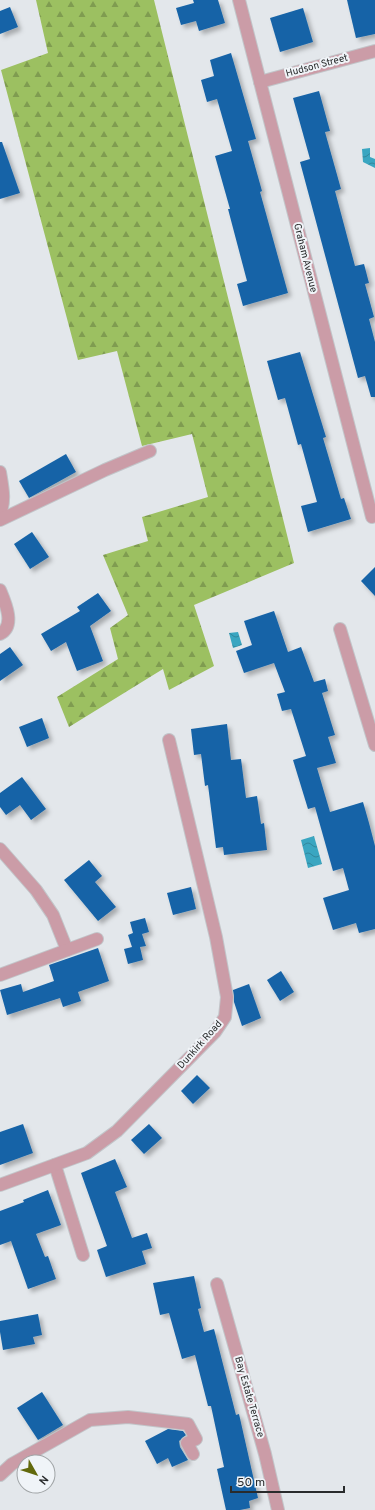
<svg xmlns="http://www.w3.org/2000/svg" width="375" height="1510" font-family="Overpass,sans-serif">
<defs>
<pattern id="forest-firs" width="22" height="20" patternUnits="userSpaceOnUse"><rect width="22" height="20" fill="#9cc061"/><path d="M5 1l3.5 6h-7zM16 11l3.5 6h-7z" fill="#7f9c50"/></pattern>
<pattern id="water-waves" width="16" height="10" patternUnits="userSpaceOnUse"><rect width="16" height="10" fill="#3aa6c1"/><path d="M0 5q4-4 8 0t8 0" fill="none" stroke="#31879d"/></pattern>
<filter id="shadow"><feDropShadow dx="3.5" dy="3.5" stdDeviation="2" flood-color="#0004"/></filter>
</defs>
<rect width="100%" height="100%" fill="#e3e7eb"/>
<polygon fill="url(#forest-firs)" points="36,0 154,0 294,563 194,605 214,666 169,690 163,669 69,727 57,697 118,659 110,628 128,615 103,555 148,541 142,517 208,497 192,434 142,446 117,351 78,360 1,70 48,53"/>
<g fill="url(#water-waves)">
<polygon points="370,148 370,157 375,159 375,168 363,162 362,149"/>
<polygon points="238,632 242,645 233,648 229,633"/>
<polygon points="314,836 322,864 308,868 301,840"/>
</g>
<g fill="#1563a7" filter="url(#shadow)">
<polygon points="193,0 218,0 225,23 199,31 196,21 181,25 176,8 194,3"/>
<polygon points="347,0 375,0 375,34 356,38"/>
<polygon points="10,7 18,27 0,34 0,11"/>
<polygon points="303,8 313,42 280,52 270,18"/>
<polygon points="231,53 256,139 248,141 262,191 260,192 288,293 243,306 237,284 247,281 228,209 230,209 215,156 232,151 217,99 207,102 201,80 214,76 210,60"/>
<polygon points="319,91 330,131 325,132 341,189 335,191 355,266 364,264 369,283 365,284 374,317 369,319 375,342 375,397 371,397 365,376 358,378 300,162 310,159 293,98"/>
<polygon points="0,142 2,142 20,193 0,199"/>
<polygon points="300,352 326,437 323,438 341,499 344,498 351,519 308,532 301,506 317,502 301,444 298,445 285,398 278,400 267,361"/>
<polygon points="66,454 76,472 29,498 19,481"/>
<polygon points="32,532 49,557 30,569 14,544"/>
<polygon points="375,567 375,596 361,581"/>
<polygon points="98,593 111,611 90,626 103,661 77,671 66,642 51,651 41,634 80,611 77,607"/>
<polygon points="274,611 288,652 301,647 314,682 325,679 328,691 322,693 335,735 328,737 336,763 317,768 330,812 363,802 369,823 375,846 375,929 359,933 356,923 333,930 323,898 349,890 343,868 333,871 315,807 308,809 293,760 306,756 291,709 282,711 277,694 285,692 274,663 244,673 236,651 252,645 244,621"/>
<polygon points="10,647 23,665 0,681 0,654"/>
<polygon points="42,718 49,738 27,747 19,727"/>
<polygon points="227,724 231,760 241,759 246,798 257,796 261,824 264,823 267,850 224,855 223,847 216,848 208,785 205,786 201,754 194,755 191,729"/>
<polygon points="22,777 46,809 31,820 20,805 6,815 0,807 0,793"/>
<polygon points="89,860 102,876 95,882 116,907 98,921 64,880"/>
<polygon points="191,887 196,909 173,915 167,893"/>
<polygon points="145,918 149,932 142,934 146,946 140,947 143,960 128,964 124,949 132,947 128,935 133,933 130,922"/>
<polygon points="98,948 109,981 78,992 81,1001 63,1007 60,998 7,1015 0,990 21,984 23,992 54,981 49,965"/>
<polygon points="281,971 294,992 280,1001 267,980"/>
<polygon points="249,984 261,1018 242,1026 234,1002 233,990"/>
<polygon points="197,1075 210,1088 193,1104 181,1091"/>
<polygon points="23,1124 33,1153 0,1165 0,1132"/>
<polygon points="149,1124 162,1138 144,1154 131,1140"/>
<polygon points="115,1159 127,1187 115,1192 132,1238 147,1233 152,1248 142,1251 146,1264 106,1277 97,1250 107,1246 81,1173"/>
<polygon points="48,1190 61,1225 36,1234 45,1257 48,1256 56,1279 28,1289 11,1241 0,1245 0,1211 24,1202 23,1200"/>
<polygon points="194,1276 201,1308 198,1309 204,1332 214,1329 236,1415 239,1414 258,1498 249,1501 250,1508 240,1510 226,1510 217,1469 224,1467 211,1406 208,1406 195,1355 182,1359 169,1313 160,1315 153,1283"/>
<polygon points="38,1314 42,1335 33,1337 35,1344 3,1350 0,1332 0,1321"/>
<polygon points="42,1392 63,1425 38,1440 17,1408"/>
<polygon points="168,1429 183,1431 186,1435 179,1441 180,1447 188,1460 172,1467 168,1458 157,1464 145,1441"/>
</g>
<g fill="none" stroke-linecap="round" stroke-linejoin="round">
<defs>
<g id="minor">
<polyline points="239,0 372,517"/>
<polyline points="260,82 375,51"/>
<path d="M0,472C2,485 6,501 0,513"/>
<polyline points="0,520 105,470 150,451"/>
<path d="M0,590C5,602 16,626 0,634"/>
<polyline points="340,629 375,745"/>
<polyline points="0,849 36,890 53,915 67,950"/>
<polyline points="0,975 97,939"/>
<polyline points="55,1165 83,1255"/>
<polyline points="0,1185 87,1153 117,1131 215,1032 225,1017 227,997 216,937 169,740"/>
<polyline points="217,1284 265,1454 278,1510"/>
<polyline points="0,1475 12,1464 90,1420 128,1417 188,1424 196,1439 187,1443 193,1454"/>
</g>
</defs>
<use href="#minor" stroke="#c2c5c9" stroke-width="14"/>
<use href="#minor" stroke="#cb9ca7" stroke-width="12"/>
</g>
<g text-anchor="middle" dominant-baseline="central" stroke-width="4" stroke-linejoin="round" paint-order="stroke">
<g font-size="10" fill="#292b2c" stroke="#f0f4f8">
<text transform="translate(317 66) rotate(-15)">Hudson Street</text>
<text transform="translate(305 258) rotate(76)">Graham Avenue</text>
<text transform="translate(200 1045) rotate(-48)">Dunkirk Road</text>
<text transform="translate(249 1397) rotate(74)">Bay Estate Terrace</text>
</g>
</g>
<g transform="translate(36 1474) rotate(129)"><circle r="19" fill="#f0f4f8" stroke="#a0a4a6"/>
<path d="M0-3L7 15L0 10L-7 15Z" fill="#62690c"/>
<text y="-6" font-size="11" font-weight="bold" text-anchor="middle" fill="#292b2c">N</text>
</g>
<path d="M231 1486v6h113v-6" fill="none" stroke="#292b2c" stroke-width="2"/>
<text x="237" y="1486" font-size="12" fill="#292b2c" stroke="#f0f4f8" stroke-width="3" paint-order="stroke">50 m</text>
</svg>
